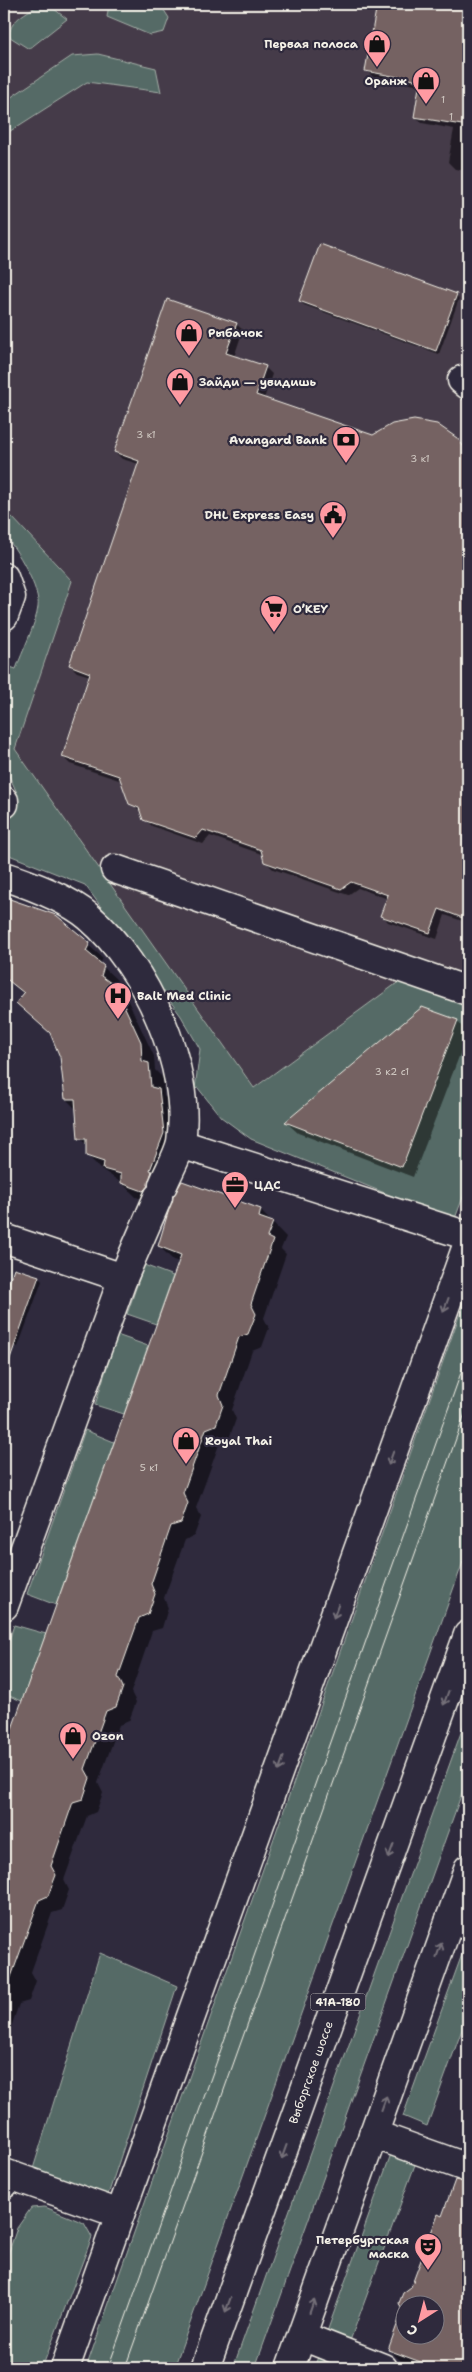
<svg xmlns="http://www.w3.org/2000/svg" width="472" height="2372" font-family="'Shantell Sans',sans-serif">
<rect width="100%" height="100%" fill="#2f2a3d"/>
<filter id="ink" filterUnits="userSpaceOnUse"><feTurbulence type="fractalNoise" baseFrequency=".02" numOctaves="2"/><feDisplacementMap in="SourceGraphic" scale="10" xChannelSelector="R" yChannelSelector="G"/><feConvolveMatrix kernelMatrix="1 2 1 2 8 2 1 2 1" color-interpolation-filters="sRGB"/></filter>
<g filter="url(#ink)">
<polygon fill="#443b48" points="14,4 468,4 468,1002 404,979 254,1088 15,749 72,581 12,517 4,514 4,10"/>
<g fill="#556b66" stroke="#a4aea7">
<path d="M40,4L49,5L67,19L29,49L10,37C7,21 28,12 40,4Z"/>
<polygon points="109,4 160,4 169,18 164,32 150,35 107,17"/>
<polygon points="98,54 156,68 161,92 87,82 4,135 4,102 72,56"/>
<path d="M4,514L12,517L72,581L15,749L254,1088L404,978L468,1002V1184L454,1221L251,1139L221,1117L198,1088L195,1089L200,1049L181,1016L85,885L4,853V833L18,795L4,765V665L16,669C22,652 36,624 38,607C41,590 16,547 4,535Z"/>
<polygon points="144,1265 173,1276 156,1324 127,1314"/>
<polygon points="468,1291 468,1548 174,2368 86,2368"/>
<polygon points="117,1335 148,1346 124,1414 95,1405"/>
<polygon points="85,1430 114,1442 56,1605 27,1594"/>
<polygon points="14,1625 46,1634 22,1701 4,1694 4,1656"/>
<polygon points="468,1713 468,1776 255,2368 233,2368"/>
<polygon points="468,1938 468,2013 427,2126 403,2116"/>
<polygon points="100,1953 177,1986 108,2195 33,2169"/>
<polygon points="391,2154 416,2162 340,2368 314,2368"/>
<polygon points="45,2207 84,2223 92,2237 42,2368 4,2368 4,2266 17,2228 31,2208"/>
</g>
<g fill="#0007" fill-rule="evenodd">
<polygon points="379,4 468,4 468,171 455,169 448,162 454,129 422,123 415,116 421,86 374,78 367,71"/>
<polygon points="456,295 459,299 439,354 304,305 300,301"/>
<polygon points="236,324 243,330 234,357 265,367 272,374 264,399 373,437 457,439 468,452 468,923 445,915 437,939 388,922 382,915 388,899 358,888 348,895 273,869 266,862 264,855 210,836 203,844 152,826 144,819 142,812 130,803 122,781 70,764 63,757 90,676 77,672 70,665 139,464 122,459 115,452"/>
<polygon points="4,898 55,916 103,958 100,964 117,980 115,988 128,1001 154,1056 155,1070 163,1078 164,1096 173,1104 177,1147 157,1204 136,1197 123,1184 101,1169 87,1155 87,1146 80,1138 77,1110 66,1099 61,1057 53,1036 18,1003 25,995 4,976"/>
<polygon points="457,1021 468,1033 413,1177 298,1133 287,1123"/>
<polygon points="260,1210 286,1237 281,1249 286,1254 264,1318 269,1328 262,1347 252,1351 232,1410 236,1419 229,1439 220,1442 196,1508 201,1517 194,1536 185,1540 164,1598 168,1608 162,1628 152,1631 131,1692 136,1702 129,1721 119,1725 98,1783 103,1793 96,1812 87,1816 64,1880 69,1890 62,1910 52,1913 31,1972 36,1981 29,2001 19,2004 4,2048 4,1755 180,1262 173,1260 159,1246"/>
<polygon points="15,1269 38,1277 42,1281 18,1347 4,1342 4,1302"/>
<path d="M456,2182L468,2186V2368H420L401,2361L389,2350L403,2311L401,2303L412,2288ZM404,2304H434V2334H404Z"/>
</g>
<g fill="#756262" stroke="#f4f1e8" fill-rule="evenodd">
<polygon points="377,4 468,4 468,126 414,117 420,81 365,71"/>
<polygon points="320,244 457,294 436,351 299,301"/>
<polygon points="167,299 237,323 226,353 266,366 256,395 373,435 392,424 414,420 437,424 457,438 468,452 468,920 439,909 430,933 380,916 388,895 351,882 341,889 264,862 261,850 203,830 196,838 143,820 139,808 129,804 119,776 62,757 90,673 69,665 139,461 114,452"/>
<polygon points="4,897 56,915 90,943 86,951 104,966 101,976 115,986 141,1042 142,1061 149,1063 151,1087 159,1089 164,1133 150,1170 152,1171 148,1186 143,1191 121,1183 121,1174 103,1169 104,1162 86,1156 86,1139 78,1139 75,1099 65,1099 60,1057 50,1033 16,1003 24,993 4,977"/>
<polygon points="422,1007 458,1020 402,1167 285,1122"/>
<polygon points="182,1181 261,1209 259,1217 273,1222 267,1237 273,1240 251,1304 256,1314 248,1334 239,1337 219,1395 223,1405 216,1425 206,1429 183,1493 188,1503 181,1523 171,1526 151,1584 155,1594 148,1614 139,1618 118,1677 123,1687 116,1707 106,1711 85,1769 90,1778 83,1799 73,1802 51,1866 56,1875 48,1896 39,1900 7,1988 4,1987 4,1751 181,1255 158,1246 173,1196"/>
<polygon points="14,1268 39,1276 7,1367 4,1366 4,1298"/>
<path d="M455,2180L468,2183V2368H437L388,2350L402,2311L399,2303L403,2293L411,2287L438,2214L442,2216ZM404,2304H434V2334H404Z"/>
</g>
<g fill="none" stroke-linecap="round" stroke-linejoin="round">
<defs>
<g id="minor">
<polyline points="462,380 468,385"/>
<polyline points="4,577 11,597 4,616"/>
<polyline points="4,801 4,804"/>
<polyline points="115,869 468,991"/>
<path d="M4,876C31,885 67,898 89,917C146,966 192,1067 181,1142C178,1156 168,1172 163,1185"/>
<polyline points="181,1144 468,1236"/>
<polyline points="4,1238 123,1278"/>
<polyline points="4,1606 123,1278 158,1197"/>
<polyline points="450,1919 468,1926"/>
<polyline points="373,2134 468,2168"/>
<polyline points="4,2184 7,2174 120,2214"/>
<polyline points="302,2336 383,2368"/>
<polyline points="65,2368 468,1243"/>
</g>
<g id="major">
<path id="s1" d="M205,2368L468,1635"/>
<polyline points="290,2368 468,1869"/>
</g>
</defs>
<use href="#minor" stroke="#f4f1e8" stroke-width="31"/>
<use href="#major" stroke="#f4f1e8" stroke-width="31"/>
<use href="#minor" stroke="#2f2a3d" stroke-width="28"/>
<use href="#major" stroke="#2f2a3d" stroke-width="28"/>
<g stroke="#f4f1e8" stroke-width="1">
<polyline points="108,2368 468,1353"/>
<polyline points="125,2368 468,1405"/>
</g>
</g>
<defs><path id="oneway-shaft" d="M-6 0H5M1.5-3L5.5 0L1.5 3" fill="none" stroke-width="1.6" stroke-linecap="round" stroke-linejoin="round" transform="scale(1.25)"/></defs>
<g stroke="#747079">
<use href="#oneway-shaft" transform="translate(446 1305) rotate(110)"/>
<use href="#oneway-shaft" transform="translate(391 1458) rotate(110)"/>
<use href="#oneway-shaft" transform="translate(336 1611) rotate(110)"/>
<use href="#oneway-shaft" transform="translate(446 1698) rotate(110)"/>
<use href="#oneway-shaft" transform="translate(281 1764) rotate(110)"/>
<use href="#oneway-shaft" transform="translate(391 1851) rotate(110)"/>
<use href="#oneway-shaft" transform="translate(439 1950) rotate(-70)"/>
<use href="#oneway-shaft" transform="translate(384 2103) rotate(-70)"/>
<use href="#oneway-shaft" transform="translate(284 2152) rotate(110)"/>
<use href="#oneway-shaft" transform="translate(228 2305) rotate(110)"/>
<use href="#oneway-shaft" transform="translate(312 2306) rotate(-71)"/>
</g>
</g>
<defs>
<symbol id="shop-pin" viewBox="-11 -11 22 30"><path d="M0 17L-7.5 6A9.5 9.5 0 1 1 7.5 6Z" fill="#ff9aa2" stroke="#2f2a3d"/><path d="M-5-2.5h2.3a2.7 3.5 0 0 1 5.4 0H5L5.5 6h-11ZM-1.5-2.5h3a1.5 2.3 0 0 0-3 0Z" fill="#111"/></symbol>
<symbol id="bank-pin" viewBox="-11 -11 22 30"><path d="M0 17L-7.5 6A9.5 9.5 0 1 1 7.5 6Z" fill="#ff9aa2" stroke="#2f2a3d"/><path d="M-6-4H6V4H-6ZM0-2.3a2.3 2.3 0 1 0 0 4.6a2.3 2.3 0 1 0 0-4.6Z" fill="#111"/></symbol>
<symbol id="civic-pin" viewBox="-11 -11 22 30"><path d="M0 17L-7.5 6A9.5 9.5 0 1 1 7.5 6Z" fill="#ff9aa2" stroke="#2f2a3d"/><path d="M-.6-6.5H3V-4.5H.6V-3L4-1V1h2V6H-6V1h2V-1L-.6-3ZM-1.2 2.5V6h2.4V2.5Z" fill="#111"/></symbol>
<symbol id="supermarket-pin" viewBox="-11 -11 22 30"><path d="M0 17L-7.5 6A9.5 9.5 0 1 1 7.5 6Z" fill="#ff9aa2" stroke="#2f2a3d"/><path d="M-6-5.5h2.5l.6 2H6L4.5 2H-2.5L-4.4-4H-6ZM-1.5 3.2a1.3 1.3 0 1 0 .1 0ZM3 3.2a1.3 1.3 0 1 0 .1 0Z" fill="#111"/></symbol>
<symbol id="hospital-pin" viewBox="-11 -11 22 30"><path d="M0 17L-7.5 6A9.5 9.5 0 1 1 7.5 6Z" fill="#ff9aa2" stroke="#2f2a3d"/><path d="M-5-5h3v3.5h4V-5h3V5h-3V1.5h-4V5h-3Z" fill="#111"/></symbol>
<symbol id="office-pin" viewBox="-11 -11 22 30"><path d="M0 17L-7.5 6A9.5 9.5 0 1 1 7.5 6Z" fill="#ff9aa2" stroke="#2f2a3d"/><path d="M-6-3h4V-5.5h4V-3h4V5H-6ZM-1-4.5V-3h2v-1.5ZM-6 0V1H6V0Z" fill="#111"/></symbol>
<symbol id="theatre-pin" viewBox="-11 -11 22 30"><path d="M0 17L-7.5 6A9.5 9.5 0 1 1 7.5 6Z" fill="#ff9aa2" stroke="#2f2a3d"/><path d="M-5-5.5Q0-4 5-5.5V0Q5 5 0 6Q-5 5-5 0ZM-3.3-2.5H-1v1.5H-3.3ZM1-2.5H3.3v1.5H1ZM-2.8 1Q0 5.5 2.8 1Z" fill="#111"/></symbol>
</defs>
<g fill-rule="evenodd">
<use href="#shop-pin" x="361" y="28" width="32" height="43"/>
<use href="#shop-pin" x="410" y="65" width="32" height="43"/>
<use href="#shop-pin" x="173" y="317" width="32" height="43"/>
<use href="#shop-pin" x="164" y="366" width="32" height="43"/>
<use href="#bank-pin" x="330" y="424" width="32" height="43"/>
<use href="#civic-pin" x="317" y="499" width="32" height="43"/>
<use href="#supermarket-pin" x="258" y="593" width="32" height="43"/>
<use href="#hospital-pin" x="102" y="980" width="32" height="43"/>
<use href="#office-pin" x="219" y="1169" width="32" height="43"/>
<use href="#shop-pin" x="170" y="1425" width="32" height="43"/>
<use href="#shop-pin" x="57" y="1720" width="32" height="43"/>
<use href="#theatre-pin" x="412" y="2231" width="32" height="43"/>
</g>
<g text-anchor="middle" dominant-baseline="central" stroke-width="4.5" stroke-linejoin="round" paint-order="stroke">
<g font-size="10" fill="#d4cdc6">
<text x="443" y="99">1</text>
<text x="451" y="116">1</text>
<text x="146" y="434">3 к1</text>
<text x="420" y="458">3 к1</text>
<text x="392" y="1071">3 к2 с1</text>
<text x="149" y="1467">5 к1</text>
</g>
<rect fill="#2f2a3d" stroke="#b9b5b5" stroke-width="1" x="310.5" y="1993.5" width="55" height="17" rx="4"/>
<g font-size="11" font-weight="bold" fill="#f4f1e8">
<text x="338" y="2002">41А-180</text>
</g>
<g font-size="12" font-weight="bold" fill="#f4f1e8" stroke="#2f2a3d" text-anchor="start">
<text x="358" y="44" text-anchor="end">Первая полоса</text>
<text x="407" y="81" text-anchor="end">Оранж</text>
<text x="208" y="333">Рыбачок</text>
<text x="199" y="382">Зайди — увидишь</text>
<text x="327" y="440" text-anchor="end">Avangard Bank</text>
<text x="314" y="515" text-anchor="end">DHL Express Easy</text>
<text x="293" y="609">O’KEY</text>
<text x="137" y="996">Balt Med Clinic</text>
<text x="254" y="1185">ЦДС</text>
<text x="205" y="1441">Royal Thai</text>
<text x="92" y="1736">Ozon</text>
<text x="409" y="2240" text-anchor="end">Петербургская<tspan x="409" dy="14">маска</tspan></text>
</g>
<g font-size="12" fill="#f4f1e8" stroke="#2f2a3d">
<text stroke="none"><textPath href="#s1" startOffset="314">Выборгское шоссе</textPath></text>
</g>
</g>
<rect width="472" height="2372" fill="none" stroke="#2f2a3d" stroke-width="20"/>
<rect x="10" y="10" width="452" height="2352" fill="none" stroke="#f4f1e8" stroke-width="2" filter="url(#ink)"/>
<g transform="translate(420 2320) rotate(216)"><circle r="24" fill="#2f2a3d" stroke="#7e7a81"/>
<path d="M0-4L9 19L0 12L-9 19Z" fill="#ff9aa2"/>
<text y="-8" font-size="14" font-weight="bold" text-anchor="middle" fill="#f4f1e8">С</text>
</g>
</svg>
